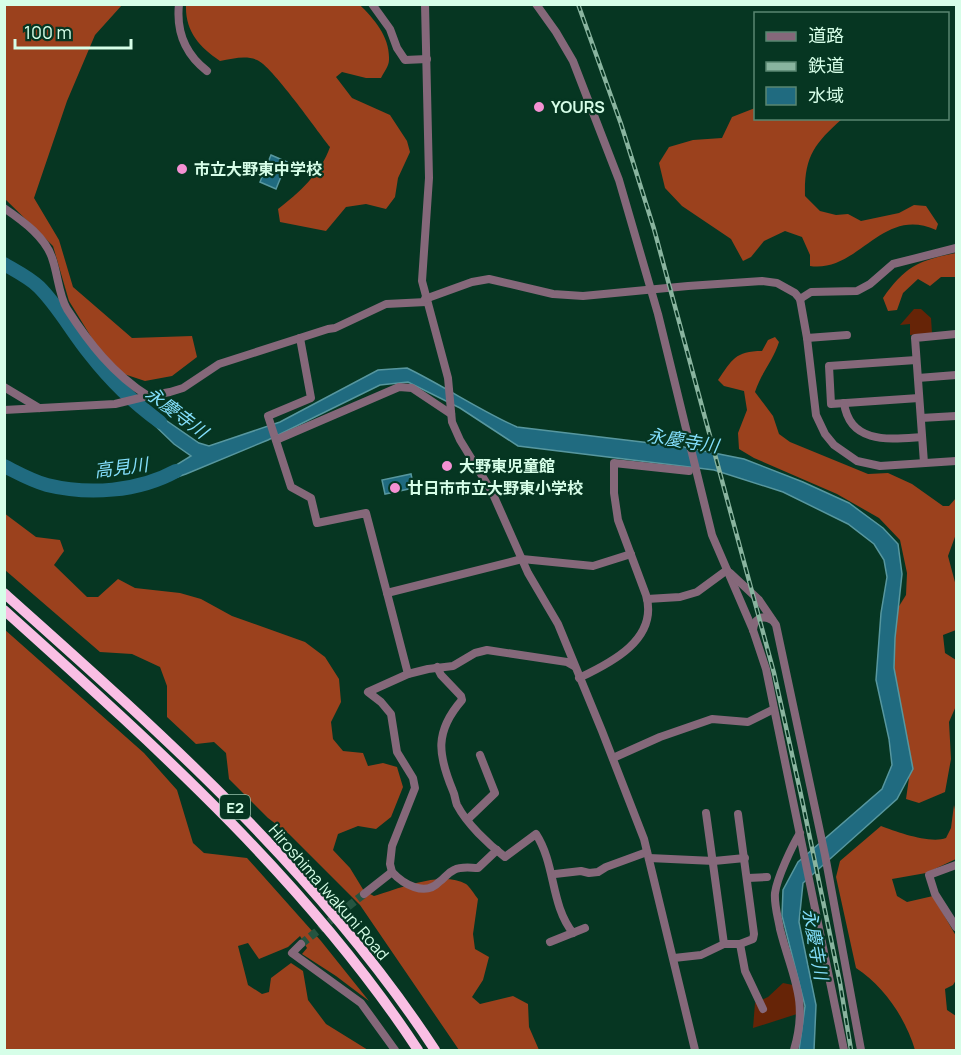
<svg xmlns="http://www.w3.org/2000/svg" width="961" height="1055" font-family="Manrope,'Noto Sans JP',sans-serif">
<rect width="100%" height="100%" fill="#063622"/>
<g fill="#662407">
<polygon points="914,309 921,309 931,318 932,333 910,335 910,324 900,325"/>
<polygon points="783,983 793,985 796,992 797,1014 753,1028 755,1003 768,997"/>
</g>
<g fill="#9b411d">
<path d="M359,4C375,20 390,37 389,60C389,66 384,72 381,78H366L342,72L336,77L352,98L390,115L407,141L410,152L398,178L395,197L386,209L366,204L346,207L326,231L280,222L278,209C299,193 321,173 330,147C318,132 271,65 257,60C245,55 233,59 220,61C199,47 185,31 186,5Z"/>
<polygon points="4,5 122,5 95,35 67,101 34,198 59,240 73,287 132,338 192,336 197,357 172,376 145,381 121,373 98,348 69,301 53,246 5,199"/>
<path d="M755,108L756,118L842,119C814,144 804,157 805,196L820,211L836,215L848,214L861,221L899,213L914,205L926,206L938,224L936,230C882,205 859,273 810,266V255L802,237L785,231L764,241L751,257L743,261L731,239L682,206L665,188L659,163L669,147L693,140L722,138L732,117Z"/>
<path d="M956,253V277H941L930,286L918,279L903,293L897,310L888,311L883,298C905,266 920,260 956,253Z"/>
<path d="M775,337L779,342C773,361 761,373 755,392L773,416L779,434L790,442L868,474L888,473L912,484L943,506H949L956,498V534L948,556L956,586V630L943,635L945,653L956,660V706L949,722L951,759L945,792L919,803L906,799L910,771L886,627L906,595L907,573L900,540L879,518L837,494L754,458L739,449L738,433L747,410L744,391L724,386L718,380C732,360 735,351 762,351L768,340Z"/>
<path d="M4,513L36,537L60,540L64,551L54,565L87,597H98L118,579L135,588L180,593L201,599L232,616L305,642L325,657L339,679L341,702L331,722L333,739L343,751L363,753L368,766L383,763L397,767L403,787L391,817L376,829L358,826L338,834L333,850L350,868L364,891L374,896C398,889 442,870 466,884C470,887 474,894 478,899L473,934L475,949L489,957L483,980L472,997L480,1004L513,996L528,1004L529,1027L539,1050H459L360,905L289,834L268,818L229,779L226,753L214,742L196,744L167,717V686L160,667L132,654L100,652L5,570Z"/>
<polygon points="4,629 144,753 177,790 193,843 204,853 247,858 321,941 369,1001 336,976 302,954 307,948 300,936 288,947 259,959 248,943 238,946 248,985 262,994 269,992 271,978 291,963 303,971 308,1000 326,1024 368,1050 5,1050"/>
<path d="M954,805L956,814V859L926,873L892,879L897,896L907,902L933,896L956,936V980L953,985L945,989L947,1010L956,1016V1050H915C906,1019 884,986 856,968L836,877L840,861L881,826C897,832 930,844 946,838L951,828Z"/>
</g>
<g fill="#206b80" stroke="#57979f" stroke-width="1.5">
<polygon points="271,155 287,162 276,189 260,182"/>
<path d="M407,368C444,386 479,410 517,427L684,447L744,459L803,482L849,503L883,528L898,544L902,574L895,638L894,668L913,769L897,799L803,883L799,922L816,1005L814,1050H799L805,1006L782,916L783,890L798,862L882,789L892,765L889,739L876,680L881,613L887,577L884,560L874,544L848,524L783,492L714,470L518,446L460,408L408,382L380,385L268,440L186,474L166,481L161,480L168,470L191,456L174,444L146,417V412L151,410L199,443L209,446L280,422L378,370Z"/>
<polygon points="411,474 414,488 385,494 382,480"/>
</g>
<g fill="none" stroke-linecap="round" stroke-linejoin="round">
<g stroke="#206b80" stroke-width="14">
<path d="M4,264C16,271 30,278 39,287C59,307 72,332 90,354C112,382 132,401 160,422"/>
<path d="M4,466C18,473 32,481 47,485C88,495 138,492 176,471"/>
</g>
<polyline stroke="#255440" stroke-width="8" stroke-dasharray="8 4" stroke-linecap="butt" points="301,944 364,894"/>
<g stroke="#85687a" stroke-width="8">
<path d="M179,4C176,32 185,54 207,71"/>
<polyline points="372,4 390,29 397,48 405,60 427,59"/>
<polyline points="425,4 429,178 422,281 448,378 452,422 460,440 492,492 528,573 558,624 602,731 644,839 695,1050"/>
<polyline points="536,4 556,32 573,61 619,180 658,314 712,535 753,630 766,669 844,1050"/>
<path d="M4,208C23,221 47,238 53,261C58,276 59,296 67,309C89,343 113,374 148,396L170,392L183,388L219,364L328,329L335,328L386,304L426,302"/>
<polyline points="425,299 472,282 489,279 553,294 583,296 688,286 762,281 777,283 795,293 800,299 807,338 816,415 825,434 834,445 857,461 880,466 956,461"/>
<polyline points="800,299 811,292 857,291 870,284 893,264 956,248"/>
<polyline points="300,338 311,398 268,416 291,487 311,498 317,523 366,513 387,593 522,559 593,566 631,554"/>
<polyline points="807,338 847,335"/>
<polyline points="916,360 829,366 831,404 919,398"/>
<polyline points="918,378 956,375"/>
<polyline points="4,387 39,408"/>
<path d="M844,403C850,445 891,439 922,437"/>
<polyline points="4,410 115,404 148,396"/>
<polyline points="921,418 956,416"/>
<polyline points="276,440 399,387 412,388 451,414"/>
<polyline points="924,463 915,338 956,334"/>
<polyline points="730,573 759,600 776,625 825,855 861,1050"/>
<polyline points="387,593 408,674"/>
<polyline points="647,599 680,597 697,592 727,570"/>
<path d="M753,630C754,619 762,614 772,620"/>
<path d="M437,667L441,675L461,696L462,700C434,732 438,755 453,791C455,795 455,800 457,805C467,824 488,844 505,857L536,834C556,865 550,904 573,933"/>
<path d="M579,678C611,663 659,639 646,595L618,520L614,493V463L689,471"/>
<polyline points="613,758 660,737 712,719 748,722 774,709"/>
<polyline points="706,813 724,944"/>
<polyline points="468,819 495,793 480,755"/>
<path d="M497,850L478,868C470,868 462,866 454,870C447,873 445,878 439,882C425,897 403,884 392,872L390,864L392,846L415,788L413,778L397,752L391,714L381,702L368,692L408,674L428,669L453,666L475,653L487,650L567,662L574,666"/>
<polyline points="649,858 714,861 745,858"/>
<polyline points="956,865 929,875 935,894 956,927"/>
<polyline points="555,874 581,871 589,873 598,872 606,867 647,852"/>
<polyline points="748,878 767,877"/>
<polyline points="364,894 392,872"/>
<polyline points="550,942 585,928"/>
<polyline points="301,944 292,953 361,1003 395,1050"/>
<polyline points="740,944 745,971 763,1009"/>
<polyline points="674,958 701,955 724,944 740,944 753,939 754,934 738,814"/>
<path d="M794,1050C809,999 792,977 780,929C778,917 774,905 775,893C777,878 792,846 800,833"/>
</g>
<g stroke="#f9bfe4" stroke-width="10">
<path d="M4,593C160,732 320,874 435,1050"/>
<path d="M4,610C154,745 307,881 418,1050"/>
</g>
<defs>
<polyline id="rail" points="578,4 621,124 654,229 774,673 801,795 840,983 851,1050"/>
</defs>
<use href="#rail" stroke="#89b49f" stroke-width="4.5"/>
<use href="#rail" stroke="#063622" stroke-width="2" stroke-dasharray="7" stroke-linecap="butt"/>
</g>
<g fill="#f491d3" stroke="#063622" stroke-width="2">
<circle cx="539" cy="107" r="6"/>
<circle cx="182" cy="169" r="6"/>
<circle cx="447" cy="466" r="6"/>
<circle cx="395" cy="488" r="6"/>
</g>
<g text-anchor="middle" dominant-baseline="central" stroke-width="4.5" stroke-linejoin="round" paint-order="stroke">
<rect fill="#063622" stroke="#98c2ad" stroke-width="1.5" x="220" y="795" width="30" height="24" rx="4.5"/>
<g font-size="15" font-weight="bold" fill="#d6fee8">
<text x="235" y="807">E2</text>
</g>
<g font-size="16" font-weight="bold" fill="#d6fee8" stroke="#063622" text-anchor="start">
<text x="551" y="107">YOURS</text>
<text x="194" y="169">市立大野東中学校</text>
<text x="459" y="466">大野東児童館</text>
<text x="407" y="488">廿日市市立大野東小学校</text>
</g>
<g font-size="16" fill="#d6fee8" stroke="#063622">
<text transform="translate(329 892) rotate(49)">Hiroshima Iwakuni Road</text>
</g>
<g font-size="18" font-style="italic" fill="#83defb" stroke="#063622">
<text transform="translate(177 412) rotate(37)">永慶寺川</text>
<text transform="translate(683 440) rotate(9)">永慶寺川</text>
<text transform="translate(121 467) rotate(-7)">高見川</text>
<text transform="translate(816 944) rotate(80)">永慶寺川</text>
</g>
</g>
<rect width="961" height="1055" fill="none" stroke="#d6fee8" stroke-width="12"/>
<rect x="754" y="12" width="195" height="108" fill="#063622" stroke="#598671" stroke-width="1.5"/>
<rect x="766" y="32" width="30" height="9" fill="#85687a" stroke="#598671" stroke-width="1.5"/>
<text x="808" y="42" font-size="18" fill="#d6fee8">道路</text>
<rect x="766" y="62" width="30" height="9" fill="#89b49f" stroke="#598671" stroke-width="1.5"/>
<text x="808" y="72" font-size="18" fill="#d6fee8">鉄道</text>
<rect x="766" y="87" width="30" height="18" fill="#206b80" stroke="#598671" stroke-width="1.5"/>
<text x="808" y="102" font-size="18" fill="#d6fee8">水域</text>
<path d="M15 39v9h116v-9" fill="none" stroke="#d6fee8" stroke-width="3"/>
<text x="24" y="39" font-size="18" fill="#d6fee8" stroke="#063622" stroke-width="4.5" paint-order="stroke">100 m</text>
</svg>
